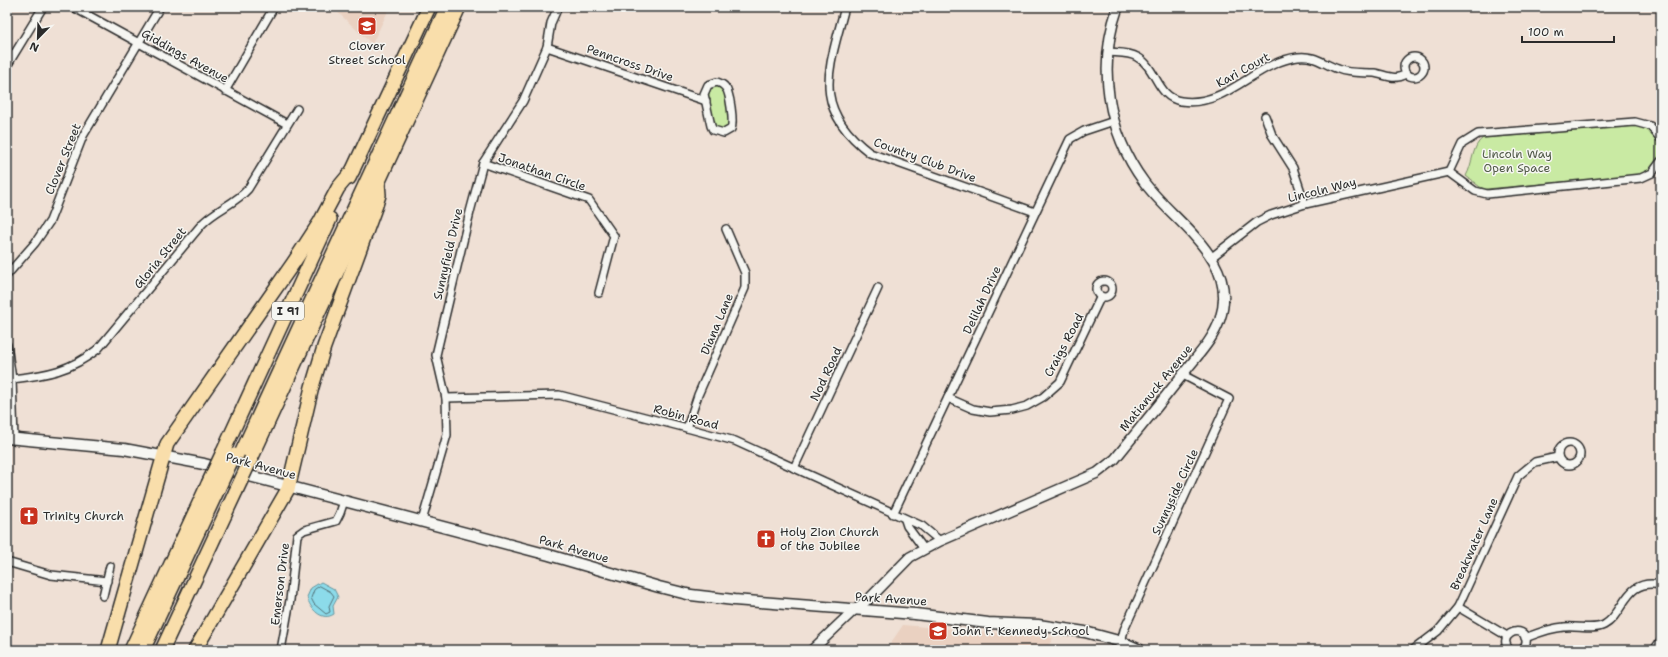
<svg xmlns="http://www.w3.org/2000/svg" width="1668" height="657" font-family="'Shantell Sans',sans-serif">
<rect width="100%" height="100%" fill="#efe0d5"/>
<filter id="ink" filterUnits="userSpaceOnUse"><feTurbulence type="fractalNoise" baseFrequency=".025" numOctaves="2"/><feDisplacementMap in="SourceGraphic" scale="8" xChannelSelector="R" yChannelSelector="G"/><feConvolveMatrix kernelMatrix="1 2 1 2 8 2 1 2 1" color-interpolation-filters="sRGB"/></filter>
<g filter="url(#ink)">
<g fill="#ead1c1">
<polygon points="332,7 390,7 372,44"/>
<polygon points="903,625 1052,638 1053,638 1046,650 886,650"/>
</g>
<g fill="#c9eaa3" stroke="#7a8a67">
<path d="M716,85L721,87C726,94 732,122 727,129L719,130C710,123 706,97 710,87Z"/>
<path d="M1636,126C1656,128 1668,152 1652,168C1649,172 1643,173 1638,175L1486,189L1480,187L1466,176C1473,164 1472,145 1483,138Z"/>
</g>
<path fill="#8cdbea" stroke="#65959e" d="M321,582L334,589L338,597L333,606L334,614C322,622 310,609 307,597L311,588Z"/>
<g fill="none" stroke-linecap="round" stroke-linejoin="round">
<polygon stroke="#527177" stroke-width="1" points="320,586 331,592 334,596 329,606 330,612 326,614 314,604 311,598 314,590"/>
<defs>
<g id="minor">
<polyline points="73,7 287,124"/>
<path d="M845,7C829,70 810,107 870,153L1035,212"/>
<polyline points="547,47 706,101"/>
<path d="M1108,52C1117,53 1129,52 1137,57C1157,67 1156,97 1181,101C1227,108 1255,62 1298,57C1315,55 1323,64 1338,69C1350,74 1362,72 1374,73C1382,74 1391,79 1398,77C1401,77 1404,75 1407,74"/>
<circle cx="1414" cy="67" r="10"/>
<polyline points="7,66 43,7"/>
<path d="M717,82C720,83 723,84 725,87C730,92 734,122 731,129L724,133L713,130L711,126L704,94L708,85Z"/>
<polyline points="225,91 274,7"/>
<polyline points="1265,116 1272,135 1293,168 1305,204"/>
<polyline points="483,163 589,200 614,236 599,293"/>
<polyline points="1449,172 1462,144 1478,134 1635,122 1650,126 1661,139"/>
<polyline points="1449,172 1475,191 1487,194 1641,178 1652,173 1661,161"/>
<polyline points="1212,257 1257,222 1271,215 1305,204 1449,172"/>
<polyline points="7,275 35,243 50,221 83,136 160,7"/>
<circle cx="1104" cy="289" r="8"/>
<polyline points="7,345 12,379 14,439"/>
<path d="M12,379C47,375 70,371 98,349L202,224C215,210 235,204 248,189L297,109"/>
<polyline points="446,398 559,395 687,428 735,441 922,526 940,541"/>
<polyline points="948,398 973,409 990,412 1012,410 1027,406 1043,397 1060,382 1101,296"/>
<polyline points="687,428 698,395 745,288 745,273 726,229"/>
<circle cx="1569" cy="454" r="11"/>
<polyline points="794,468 878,288"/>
<polyline points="893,514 1070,139 1084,131 1114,121"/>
<polyline points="905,520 907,526 924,549"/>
<polyline points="422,521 447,435 446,398 436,355 470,212 483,163 523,101 547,47 551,23 558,7"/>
<polyline points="7,562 51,575 107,581"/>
<polyline points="103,596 110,566"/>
<polyline points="1458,607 1507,636"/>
<path d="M1525,638C1538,633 1550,628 1564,627C1576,625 1593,631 1604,625C1625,614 1624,577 1661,585"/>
<polyline points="281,650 290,600 297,535 304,530 336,521 340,513 344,501"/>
<polyline points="1119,650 1124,630 1229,399 1183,375"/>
<polyline points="1413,650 1438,631 1458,607 1518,476 1535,462 1558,457"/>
<path d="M1510,650C1496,637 1520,623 1526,638C1527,643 1525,647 1522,650"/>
<polyline points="1654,650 1661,640"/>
</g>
<path id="tertiary" d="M812,650L854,610L870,598L910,557L940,541L1097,473L1115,459C1139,429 1164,399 1187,369C1199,354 1214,338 1220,319C1240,259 1174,223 1144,182C1107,132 1097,66 1118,7"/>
<polyline id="secondary" points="7,438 124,449 204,464 549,555 659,587 691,595 734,600 915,614 988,623 1038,625 1085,632 1122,642 1140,650"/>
<g id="motorway">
<polyline points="349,178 429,7"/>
<polyline points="223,452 330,219"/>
<polyline points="240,456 447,7"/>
<polyline points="251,459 459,7"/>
<polyline points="108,650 167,444 294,262 320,222 338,188 353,170"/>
<polyline points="131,650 208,484"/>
<polyline points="143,650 219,487"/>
<polyline points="162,650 236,491"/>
<polyline points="195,650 288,489 312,387 324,347 376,205 379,195 378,182"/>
</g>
</defs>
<use href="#minor" stroke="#2b2b2b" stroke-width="10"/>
<use href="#tertiary" stroke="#2b2b2b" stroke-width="12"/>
<use href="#secondary" stroke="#2b2b2b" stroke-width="13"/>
<use href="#motorway" stroke="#2b2b2b" stroke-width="16"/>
<use href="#minor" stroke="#f6f6f2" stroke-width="7"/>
<use href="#tertiary" stroke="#f6f6f2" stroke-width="9"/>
<use href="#secondary" stroke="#f6f6f2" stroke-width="10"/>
<use href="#motorway" stroke="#f9deab" stroke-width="13"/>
<defs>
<g id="motorway-bridge">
<polyline points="208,484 223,452"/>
<polyline points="219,487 234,455"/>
<polyline points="236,491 251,459"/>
</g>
</defs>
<use href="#motorway-bridge" stroke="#2b2b2b" stroke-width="16" stroke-linecap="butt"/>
<use href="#motorway-bridge" stroke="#f9deab" stroke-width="13"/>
</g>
</g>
<defs>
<symbol id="school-square" viewBox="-11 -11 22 22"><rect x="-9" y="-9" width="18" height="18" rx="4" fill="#c8321e" stroke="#f6f6f2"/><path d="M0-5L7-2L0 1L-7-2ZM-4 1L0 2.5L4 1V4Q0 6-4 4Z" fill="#fff"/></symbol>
<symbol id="church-square" viewBox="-11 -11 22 22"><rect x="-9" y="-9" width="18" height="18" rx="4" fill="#c8321e" stroke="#f6f6f2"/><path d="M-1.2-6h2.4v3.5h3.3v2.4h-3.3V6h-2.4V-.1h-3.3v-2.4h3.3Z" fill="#fff"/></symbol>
</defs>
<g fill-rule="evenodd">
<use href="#school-square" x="356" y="15" width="22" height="22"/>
<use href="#church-square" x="18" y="505" width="22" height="22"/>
<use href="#church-square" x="755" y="528" width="22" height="22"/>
<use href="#school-square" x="927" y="620" width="22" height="22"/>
</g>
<g text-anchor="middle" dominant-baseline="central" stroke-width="3" stroke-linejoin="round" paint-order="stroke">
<rect fill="#f6f6f2" stroke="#686867" stroke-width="1" x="272" y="302" width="32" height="18" rx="3"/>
<g font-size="11" font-weight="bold" fill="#2b2b2b">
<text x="288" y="311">I 91</text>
</g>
<g font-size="12" fill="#2b2b2b" stroke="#f6f6f2" text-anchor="start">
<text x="367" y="46" text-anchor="middle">Clover<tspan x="367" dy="14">Street School</tspan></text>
<text x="43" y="516">Trinity Church</text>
<text x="780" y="532">Holy Zion Church<tspan x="780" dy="14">of the Jubilee</tspan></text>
<text x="952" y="631">John F. Kennedy School</text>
</g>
<g font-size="12" fill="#2b2b2b" stroke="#f6f6f2">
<text transform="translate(185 56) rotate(29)">Giddings Avenue</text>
<text transform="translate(630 63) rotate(19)">Penncross Drive</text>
<text transform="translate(1243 70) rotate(-29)">Kari Court</text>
<text transform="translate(63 159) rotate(-68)">Clover Street</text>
<text transform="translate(925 160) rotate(20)">Country Club Drive</text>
<text transform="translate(542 172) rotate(19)">Jonathan Circle</text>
<text transform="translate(1322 190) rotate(-14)">Lincoln Way</text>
<text transform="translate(448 254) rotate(-77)">Sunnyfield Drive</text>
<text transform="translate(160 258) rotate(-51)">Gloria Street</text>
<text transform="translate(982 300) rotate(-65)">Delilah Drive</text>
<text transform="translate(717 324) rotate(-67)">Diana Lane</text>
<text transform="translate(1064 345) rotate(-62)">Craigs Road</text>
<text transform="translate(826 374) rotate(-65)">Nod Road</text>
<text transform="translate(1156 388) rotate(-51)">Matianuck Avenue</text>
<text transform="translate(686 417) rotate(15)">Robin Road</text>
<text transform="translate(261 466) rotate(15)">Park Avenue</text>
<text transform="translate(1175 492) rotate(-65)">Sunnyside Circle</text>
<text transform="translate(1474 544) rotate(-66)">Breakwater Lane</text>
<text transform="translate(574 549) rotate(16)">Park Avenue</text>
<text transform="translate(280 584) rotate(-83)">Emerson Drive</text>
<text transform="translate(891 599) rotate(4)">Park Avenue</text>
</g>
<g font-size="12" fill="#525b49" stroke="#f6f6f2">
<text x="1517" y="154">Lincoln Way<tspan x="1517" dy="14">Open Space</tspan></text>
</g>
</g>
<rect width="1668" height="657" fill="none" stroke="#f6f6f2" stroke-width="24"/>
<rect x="12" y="12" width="1644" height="633" fill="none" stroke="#2b2b2b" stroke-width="1.5" filter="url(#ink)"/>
<g transform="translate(38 38) rotate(203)" stroke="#f6f6f2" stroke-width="3" paint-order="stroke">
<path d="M0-3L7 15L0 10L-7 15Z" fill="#2b2b2b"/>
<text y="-6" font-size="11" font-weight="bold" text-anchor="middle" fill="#2b2b2b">N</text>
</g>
<path d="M1522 36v6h92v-6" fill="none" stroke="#2b2b2b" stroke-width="2"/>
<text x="1528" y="36" font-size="12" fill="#2b2b2b" stroke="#f6f6f2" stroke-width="3" paint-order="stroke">100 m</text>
</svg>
